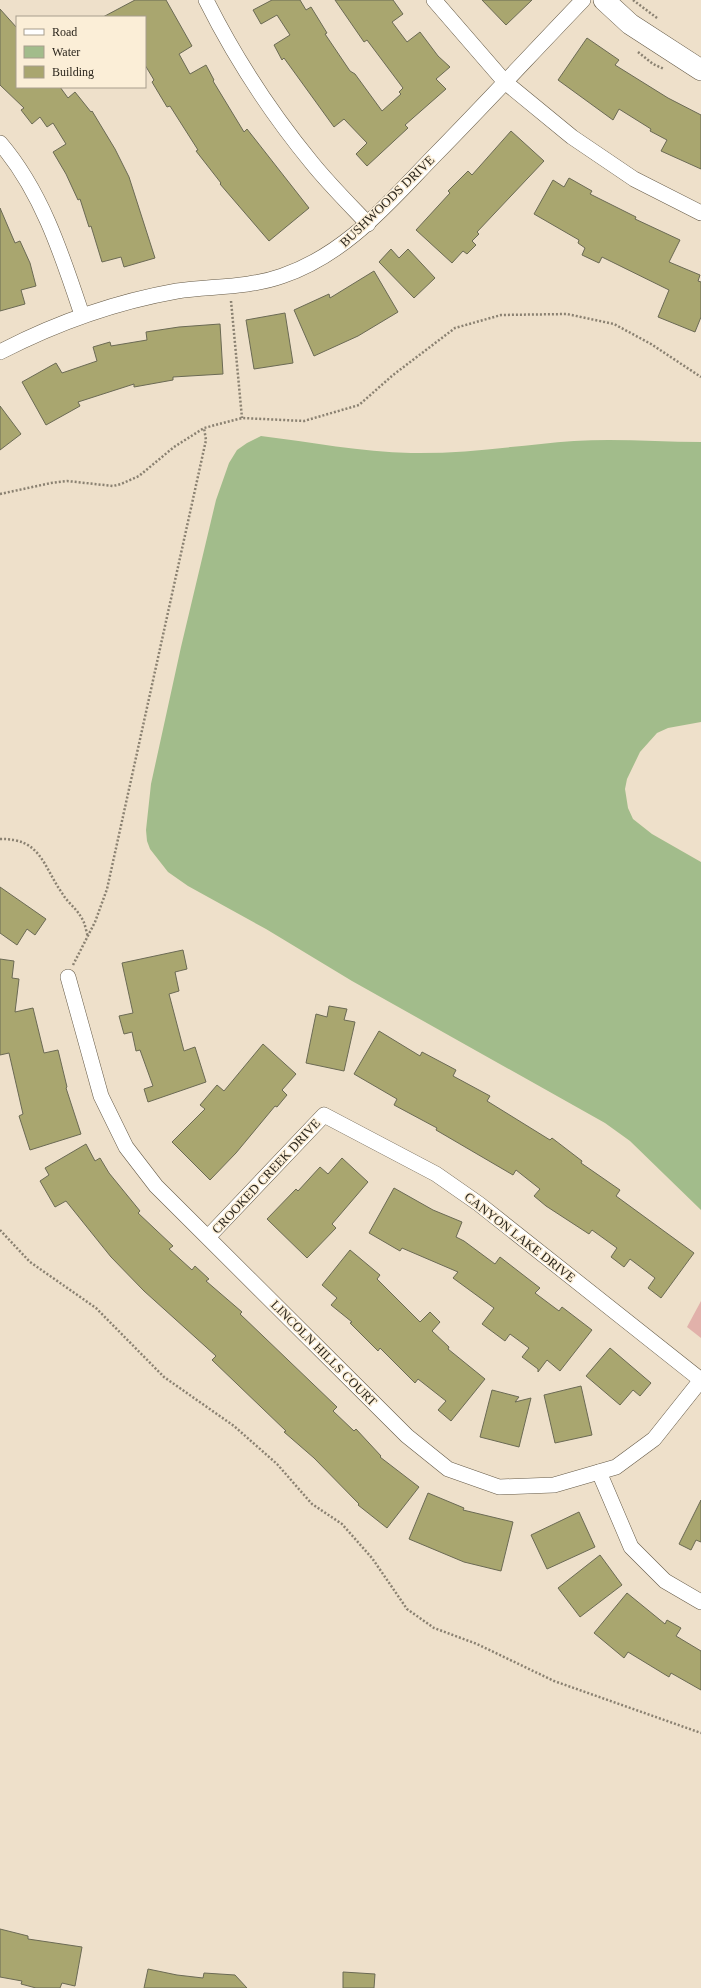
<svg xmlns="http://www.w3.org/2000/svg" width="701" height="1988" font-family="'Times New Roman',serif">
<rect width="100%" height="100%" fill="#eee0ca"/>
<polygon fill="#e1b1aa" points="701,1301 701,1338 687,1327"/>
<path fill="#a2bc8b" d="M261,436C311,442 361,452 411,453C466,454 520,445 574,441C616,438 659,442 701,442V722L668,728L657,733L640,752L627,779L625,789L628,808L633,819L652,834L701,862V1210L630,1141L605,1123L352,981L266,929L188,886L168,872L150,849L147,841L146,830L151,784L181,647L216,500L229,463L237,450L247,443Z"/>
<g fill="#a9a66f" stroke="#6b6a54">
<polygon points="135,0 166,0 192,46 179,54 190,74 206,65 214,80 213,81 244,132 247,129 309,208 269,241 220,184 221,183 196,151 198,150 170,106 167,107 152,82 154,80 145,65 145,17 103,17"/>
<polygon points="272,0 300,0 306,10 311,7 327,33 325,34 350,71 355,74 382,111 401,94 399,92 403,88 367,40 364,42 335,0 393,0 403,14 392,22 407,42 420,32 438,56 450,67 436,79 446,89 405,125 408,128 367,166 356,154 367,143 344,119 334,127 284,58 282,60 274,45 290,35 277,15 261,24 253,10"/>
<polygon points="482,0 532,0 506,25"/>
<polygon points="0,9 17,28 17,87 60,87 68,98 75,92 91,112 92,111 115,149 129,177 155,258 124,267 121,257 102,262 91,226 89,227 80,199 78,200 66,174 53,152 66,144 53,123 47,127 40,117 32,124 21,110 24,108 0,85"/>
<polygon points="587,38 619,60 615,65 668,98 701,115 701,169 661,151 667,140 650,131 651,129 619,109 613,120 558,80"/>
<polygon points="511,131 544,161 477,232 479,234 472,241 476,245 467,254 463,251 452,263 416,230 450,193 448,191 468,171 472,175"/>
<polygon points="569,178 592,191 590,194 636,217 635,219 680,240 669,262 700,275 698,281 701,282 701,317 695,332 658,317 669,290 602,257 599,263 582,255 585,248 578,243 579,240 534,214 553,180 564,187"/>
<polygon points="0,208 15,243 20,241 30,263 36,286 21,290 25,304 0,311"/>
<polygon points="391,249 399,258 408,249 435,278 414,298 379,262"/>
<polygon points="374,271 398,312 358,336 314,356 294,310 329,294 330,298"/>
<polygon points="285,313 293,363 254,369 246,320"/>
<polygon points="220,324 223,374 173,377 173,380 134,387 134,384 78,402 80,406 46,425 22,382 56,363 62,373 97,361 93,347 110,342 111,346 147,340 146,332 179,327"/>
<polygon points="0,406 21,434 0,450"/>
<polygon points="0,887 46,919 35,935 27,929 17,945 0,933"/>
<polygon points="183,950 187,969 175,972 179,991 169,994 184,1051 195,1047 206,1082 148,1102 144,1089 153,1086 140,1050 136,1051 132,1032 124,1034 119,1016 133,1013 122,963"/>
<polygon points="0,959 14,961 12,978 19,979 15,1012 33,1008 44,1053 58,1050 67,1087 66,1088 81,1134 30,1150 19,1116 23,1114 9,1053 0,1055"/>
<polygon points="329,1006 347,1009 344,1020 355,1022 344,1071 306,1063 316,1014 327,1017"/>
<polygon points="379,1031 420,1056 422,1052 456,1070 453,1076 490,1096 487,1101 550,1140 552,1138 582,1161 581,1163 620,1190 616,1196 694,1253 661,1298 648,1288 655,1278 630,1259 624,1267 611,1257 617,1248 592,1230 589,1234 546,1206 534,1196 540,1189 516,1170 513,1175 436,1130 437,1128 394,1105 397,1099 354,1074"/>
<polygon points="263,1044 296,1074 282,1090 287,1095 277,1107 275,1106 236,1153 210,1180 172,1142 205,1109 200,1105 217,1085 224,1091"/>
<polygon points="86,1144 95,1161 100,1158 109,1173 140,1211 138,1213 173,1246 169,1249 192,1270 195,1266 209,1279 206,1281 242,1312 240,1314 337,1407 333,1411 354,1431 356,1429 381,1456 380,1457 419,1487 387,1528 358,1505 359,1504 314,1458 284,1432 286,1431 212,1360 216,1356 144,1291 111,1257 66,1201 55,1207 40,1181 49,1175 45,1168"/>
<polygon points="342,1158 368,1182 332,1224 336,1228 307,1258 267,1219 296,1189 298,1191 320,1167 328,1174"/>
<polygon points="394,1188 433,1210 462,1222 456,1237 464,1241 495,1264 500,1257 540,1288 535,1293 559,1311 562,1307 592,1330 560,1371 547,1360 538,1372 538,1369 522,1357 529,1348 510,1334 505,1341 482,1324 494,1308 453,1278 458,1272 402,1248 400,1251 369,1233"/>
<polygon points="350,1250 380,1275 377,1279 420,1322 430,1312 440,1322 432,1331 449,1347 448,1349 485,1379 451,1421 438,1410 446,1401 418,1379 415,1383 380,1348 378,1351 350,1323 352,1322 331,1305 337,1298 322,1285"/>
<polygon points="610,1348 651,1383 640,1396 633,1390 620,1405 586,1376"/>
<polygon points="581,1386 592,1435 555,1443 544,1395"/>
<polygon points="492,1390 519,1397 515,1402 531,1398 519,1447 480,1437"/>
<polygon points="428,1493 464,1508 463,1510 513,1522 501,1571 464,1562 409,1539"/>
<polygon points="701,1500 701,1542 696,1540 691,1550 679,1544"/>
<polygon points="579,1512 595,1547 547,1569 531,1535"/>
<polygon points="600,1555 622,1585 580,1617 558,1588"/>
<polygon points="627,1593 665,1624 667,1620 681,1628 676,1636 701,1651 701,1690 671,1673 669,1677 628,1652 624,1658 594,1633"/>
<polygon points="0,1929 28,1936 28,1939 82,1947 75,1986 62,1983 60,1988 36,1988 21,1984 22,1981 0,1977"/>
<polygon points="148,1969 177,1975 203,1978 204,1973 235,1975 247,1988 144,1988"/>
<polygon points="343,1972 375,1974 374,1988 343,1988"/>
</g>
<g fill="none" stroke-linecap="round" stroke-linejoin="round">
<defs>
<g id="street">
<path d="M206,0C235,58 271,113 312,163C329,184 349,204 368,224"/>
<polyline points="434,0 505,82 572,137 634,179 701,213"/>
<path d="M0,143C42,192 62,255 82,315"/>
<path d="M0,352C56,323 115,302 177,291C212,286 248,288 282,276C347,254 389,202 436,154C486,103 534,51 583,0"/>
<polyline points="68,977 101,1096 126,1147 156,1186 407,1436 448,1469 499,1487 554,1485 616,1467 654,1439 701,1380"/>
<polyline points="209,1236 324,1115 436,1174 479,1204 701,1380"/>
<polyline points="599,1472 631,1547 665,1581 701,1602"/>
</g>
<polyline id="secondary" points="604,0 630,24 701,70"/>
</defs>
<use href="#street" stroke="#655a47" stroke-width="16"/>
<use href="#secondary" stroke="#655a47" stroke-width="22"/>
<g stroke="#8a8171" stroke-width="2.5" stroke-dasharray="2 2" stroke-linecap="butt">
<polyline points="633,0 657,18"/>
<polyline points="638,52 653,64 664,69"/>
<polyline points="231,301 242,418"/>
<polyline points="0,494 51,483 67,481 113,486 121,484 139,476 174,447 204,428 242,418 304,421 359,405 393,375 455,328 501,315 567,314 614,324 651,344 701,377"/>
<path d="M0,839C41,838 43,866 62,893C67,902 76,908 81,917C85,922 86,931 88,937"/>
<polyline points="73,965 95,922 107,889 206,440 204,428"/>
<polyline points="0,1230 30,1262 96,1308 164,1377 234,1426 277,1464 312,1504 342,1524 372,1558 407,1609 434,1628 477,1644 554,1681 701,1733"/>
</g>
<use href="#street" stroke="#fff" stroke-width="15"/>
<use href="#secondary" stroke="#fff" stroke-width="21"/>
</g>
<g text-anchor="middle" dominant-baseline="central" stroke-width="3" stroke-linejoin="round" paint-order="stroke">
<g font-size="13" fill="#2b261d" stroke="#fbeed7">
<text transform="translate(387 201) rotate(-44)">BUSHWOODS DRIVE</text>
<text transform="translate(266 1176) rotate(-47)">CROOKED CREEK DRIVE</text>
<text transform="translate(520 1237) rotate(38)">CANYON LAKE DRIVE</text>
<text transform="translate(324 1353) rotate(45)">LINCOLN HILLS COURT</text>
</g>
</g>
<rect x="16" y="16" width="130" height="72" fill="#fbeed7" stroke="#a89e8d"/>
<rect x="24" y="29" width="20" height="6" fill="#ffffff" stroke="#a89e8d"/>
<text x="52" y="36" font-size="12" fill="#2b261d">Road</text>
<rect x="24" y="46" width="20" height="12" fill="#a2bc8b" stroke="#a89e8d"/>
<text x="52" y="56" font-size="12" fill="#2b261d">Water</text>
<rect x="24" y="66" width="20" height="12" fill="#a9a66f" stroke="#a89e8d"/>
<text x="52" y="76" font-size="12" fill="#2b261d">Building</text>
</svg>
